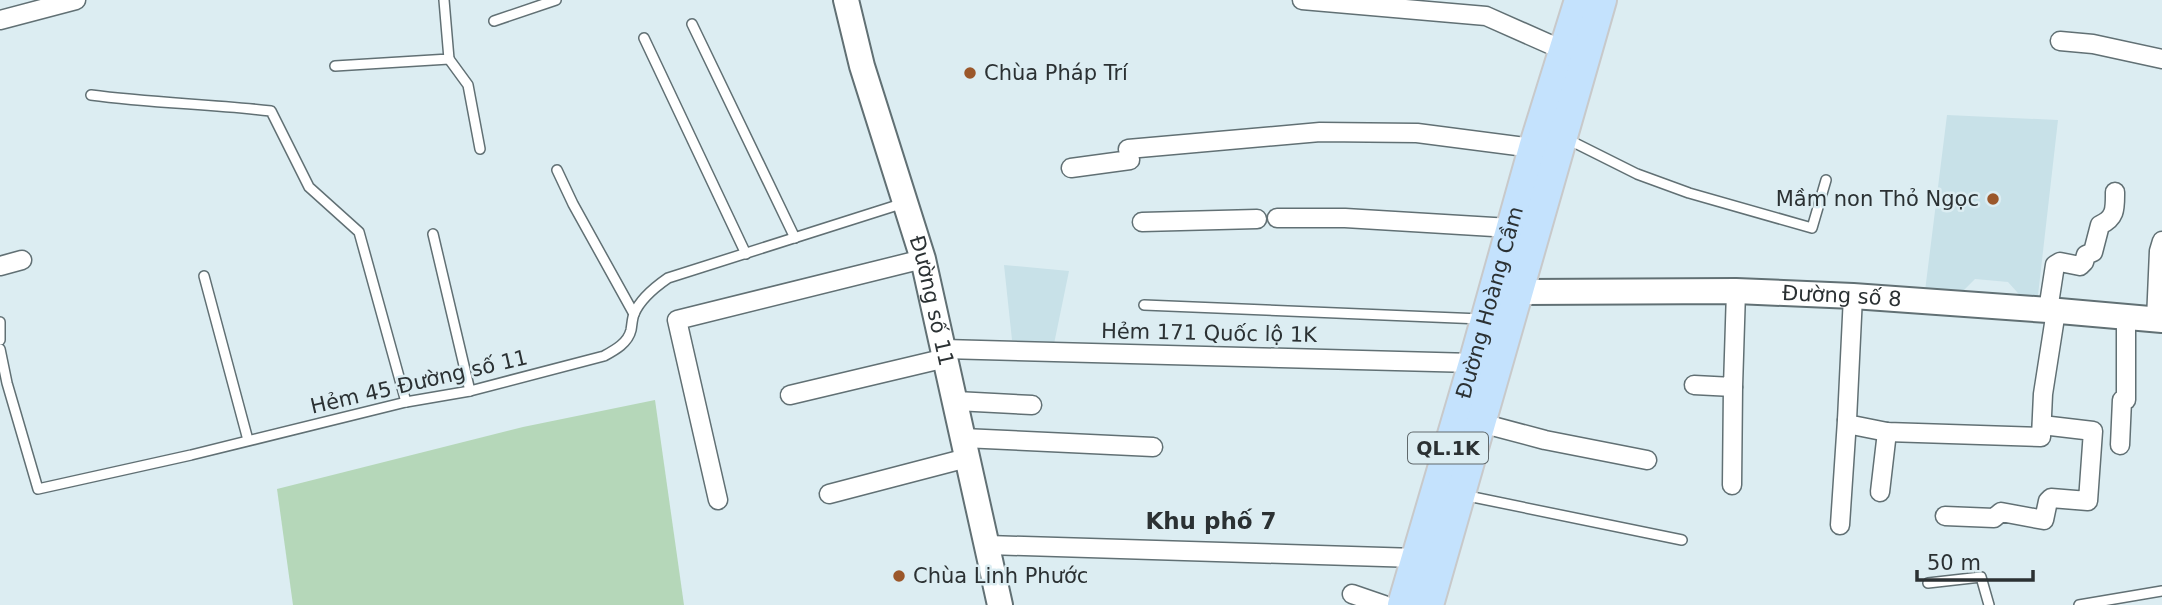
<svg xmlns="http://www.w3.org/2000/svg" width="2162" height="605" font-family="'DejaVu Sans',sans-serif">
<rect width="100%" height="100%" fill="#dcedf2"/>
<g fill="#c8e1e8">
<polygon points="1947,115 2058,120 2037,304 2026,302 2008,282 1975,279 1960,294 1925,291"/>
<polygon points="1004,265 1069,271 1054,344 1012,340"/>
</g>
<polygon fill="#b5d7b9" points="655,400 684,605 293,605 277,489 523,427"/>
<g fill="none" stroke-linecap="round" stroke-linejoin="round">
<defs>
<g id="lane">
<polyline points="494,21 556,0"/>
<polyline points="692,24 795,238"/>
<polyline points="644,38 746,254"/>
<polyline points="449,59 468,85 480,149"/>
<polyline points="335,66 449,59 444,0"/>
<path d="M91,95C151,103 211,104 271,111L309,187L359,232L406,402"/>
<polyline points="1565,138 1637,174 1689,193 1812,228 1826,180"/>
<polyline points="557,170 573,204 634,314"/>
<polyline points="433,234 470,391"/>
<polyline points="204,276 248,440"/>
<polyline points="1144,305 1481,319"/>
<polyline points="0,322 0,340"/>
<path d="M0,349L7,383L38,489L191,455L406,402L470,391L604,356C615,350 628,343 631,330C632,325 632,319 634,314C640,299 655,287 668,278L904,203"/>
<polyline points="1463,495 1682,540"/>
<polyline points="1928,583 1981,577 1989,605"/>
<polyline points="2079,605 2162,591"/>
</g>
<g id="street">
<polyline points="1302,0 1486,16 1565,51"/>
<polyline points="0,20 76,0"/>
<polyline points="2060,41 2093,44 2162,59"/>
<polyline points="1071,168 1130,160 1128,149 1320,132 1417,133 1533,148"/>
<polyline points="1277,218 1345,218 1510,228"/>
<polyline points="1142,222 1257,219"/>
<polyline points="0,266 22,260"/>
<polyline points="1853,296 1847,420 1852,425 1887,432 2041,437 2043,394 2056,311"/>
<path d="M2048,310L2055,265L2060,262L2080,266L2084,262L2086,255L2093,252L2100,225C2116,218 2115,208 2115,192"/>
<polyline points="2156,320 2159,251 2162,241"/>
<polyline points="944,349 1473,363"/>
<polyline points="1694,385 1733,387 1736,291"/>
<polyline points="790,395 946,358"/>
<polyline points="956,401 1032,405"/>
<polyline points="1481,423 1545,440 1647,460"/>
<polyline points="963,438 1153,447"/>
<polyline points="2120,445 2122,400 2126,400 2126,318"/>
<polyline points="1732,485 1733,387"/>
<polyline points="1880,492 1887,432"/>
<polyline points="829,494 967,458"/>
<polyline points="718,500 677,320 923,259"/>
<polyline points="1945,516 1994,518 2001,512 2044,520 2048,501 2051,498 2088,501 2093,431 2042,425"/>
<polyline points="1840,525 1847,420"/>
<polyline points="988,545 1416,558"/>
<polyline points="1352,594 1384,605"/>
</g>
<g id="secondary">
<path id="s1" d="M846,0L862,66L923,259L1000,605"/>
<path id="s2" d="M1502,292L1736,291L1853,296L2048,310L2162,320"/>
</g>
<g id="primary">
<path id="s3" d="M1402,605L1473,363L1533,148L1579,0"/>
<polyline points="1429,605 1602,0"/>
</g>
</defs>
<use href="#lane" stroke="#617074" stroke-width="12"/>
<use href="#street" stroke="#617074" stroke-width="21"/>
<use href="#secondary" stroke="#617074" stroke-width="28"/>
<use href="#primary" stroke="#c8c9ca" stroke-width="32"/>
<use href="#lane" stroke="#fff" stroke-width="9"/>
<use href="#street" stroke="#fff" stroke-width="18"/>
<use href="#secondary" stroke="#fff" stroke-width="24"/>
<use href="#primary" stroke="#c4e2fd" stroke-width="28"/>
</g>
<g fill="#9b572a" stroke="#dcedf2" stroke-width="2.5">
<circle cx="970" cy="73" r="7"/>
<circle cx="1993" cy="199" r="7"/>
<circle cx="899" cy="576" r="7"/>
</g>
<g text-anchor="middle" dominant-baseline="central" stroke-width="5" stroke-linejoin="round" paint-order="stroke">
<rect fill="#dcedf2" stroke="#60696c" stroke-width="2" x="1408" y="432.5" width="80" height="31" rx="5"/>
<g font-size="19" font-weight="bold" fill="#2b3133">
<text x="1448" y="448">QL.1K</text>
</g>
<g font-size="21" fill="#2b3133" stroke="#dcedf2" text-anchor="start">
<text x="984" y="73">Chùa Pháp Trí</text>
<text x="1979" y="199" text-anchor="end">Mầm non Thỏ Ngọc</text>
<text x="913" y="576">Chùa Linh Phước</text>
</g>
<g font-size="21" fill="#2b3133" stroke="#dcedf2">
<text stroke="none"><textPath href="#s2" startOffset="340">Đường số 8</textPath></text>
<text stroke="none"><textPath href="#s1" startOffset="313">Đường số 11</textPath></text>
<text stroke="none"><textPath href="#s3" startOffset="315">Đường Hoàng Cầm</textPath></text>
<text transform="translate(1209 333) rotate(1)">Hẻm 171 Quốc lộ 1K</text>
<text transform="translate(419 382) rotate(-13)">Hẻm 45 Đường số 11</text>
</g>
<g font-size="23" font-weight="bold" fill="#2b3133" stroke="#dcedf2">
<text x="1211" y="521">Khu phố 7</text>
</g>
</g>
<path d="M1917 570v10h116v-10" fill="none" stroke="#2b3133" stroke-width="3.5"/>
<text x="1927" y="570" font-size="21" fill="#2b3133" stroke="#dcedf2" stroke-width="5" paint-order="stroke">50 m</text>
</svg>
